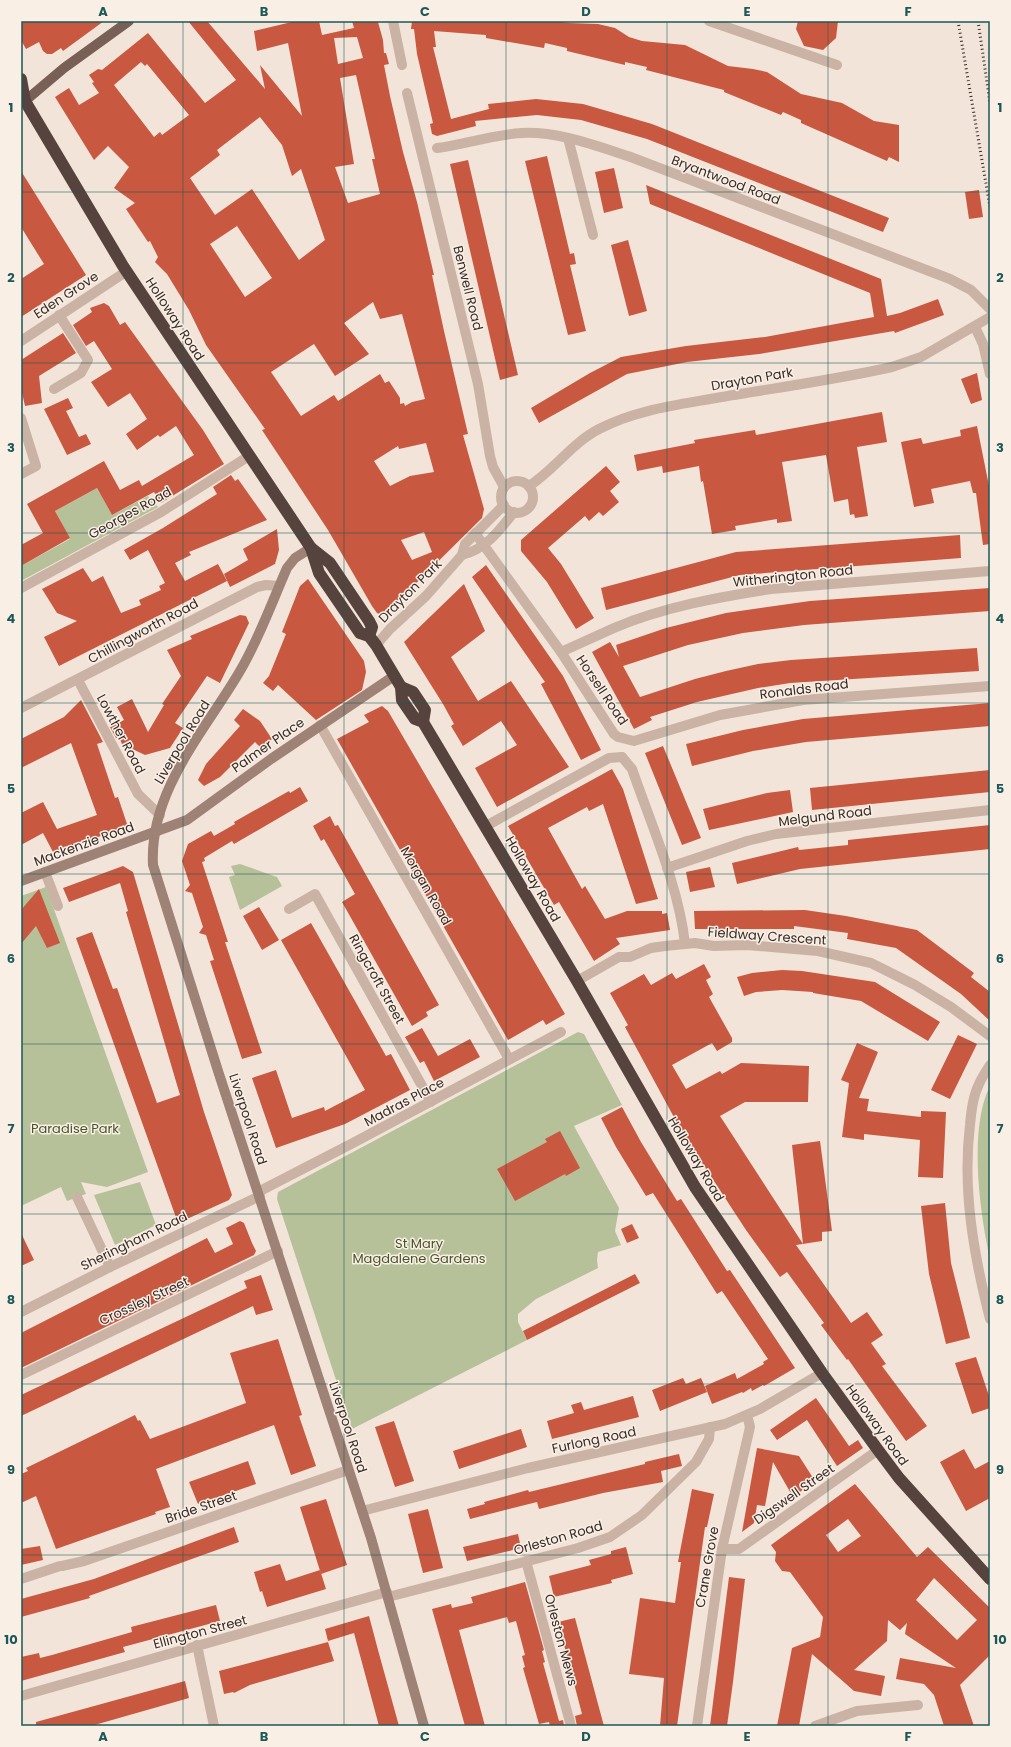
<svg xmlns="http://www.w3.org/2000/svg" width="1011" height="1747" font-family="Poppins,sans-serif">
<rect width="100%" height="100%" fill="#f2e4d9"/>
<g fill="#b6c199">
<polygon points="97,488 112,515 148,496 158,507 21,581 21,566 70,539 55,511"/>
<polygon points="240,864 277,877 282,886 240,910 229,877 235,875 231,866"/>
<polygon points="46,887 148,1172 107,1187 81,1182 86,1194 67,1201 61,1187 21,1206 21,896"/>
<polygon points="578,1032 584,1034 622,1105 574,1126 619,1208 615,1231 621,1245 598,1252 597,1260 598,1268 536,1299 518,1314 518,1322 527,1340 352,1429 277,1199 278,1192"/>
<path d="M990,1086V1260C980,1214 968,1129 990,1086Z"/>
<polygon points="140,1182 156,1225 115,1245 94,1195"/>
</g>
<g fill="#c95840" fill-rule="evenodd">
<polygon points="21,21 104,21 63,51 61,48 52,54 47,54 43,51 39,42 26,49 21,40"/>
<path d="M188,21H207L265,89L260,65L302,116L288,43L257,51L254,31L296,21H319L322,35L354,28L352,21L378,22L383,40L384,53H386L389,64L384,65L390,96L403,152L417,202L434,275H432L444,331L468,434L463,435L484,509L482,518L385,614L381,615L377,613L372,606L328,530L262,430L265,429L206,345L189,310L167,274L155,262L158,257L150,241L148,242L126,209L135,203L114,188L129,167L108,146L94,160L55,97L69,88L79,105L99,93L92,83L94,82L89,75L98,69L102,70L148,33L205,103L236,80ZM357,37L363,58L338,64L334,38ZM141,62L145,66L147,64L189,115L162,135L160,132L154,137L114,85ZM356,75L375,159H372L380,194L348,203L335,167L354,164L340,78ZM260,117L282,145L292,176L301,169L325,240L299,260L252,189L215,215L190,178L220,155L217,150ZM237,226L272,278L245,297L210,244ZM373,302L380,319L402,314L425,399L412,402L405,406L404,403L400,404V398L389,381L385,383L380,374L338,401L334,395L301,416L271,372L314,344L335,376L369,354L344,323ZM426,443L434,472L410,476L390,486L374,461L398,446L399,449ZM424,532L432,552L412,560L401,540Z"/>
<polygon points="412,21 554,21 569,23 598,24 615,28 629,37 642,41 685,45 728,66 753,69 767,72 801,94 842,103 874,121 899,125 899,162 889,157 887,161 801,123 801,120 783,112 781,115 724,92 724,90 646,70 647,67 625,62 625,65 567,51 567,48 545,43 544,48 486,38 486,35 434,31 436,47 433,47 451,119 489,109 488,104 536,99 583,104 652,124 889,218 883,232 647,139 581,120 537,115 475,121 476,126 437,136 432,134 430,124 433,123 417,54 414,29 411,29"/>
<polygon points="798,21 838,21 836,38 823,50 804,46 796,29"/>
<polygon points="547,156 570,254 574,253 576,264 570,265 586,331 568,335 525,161"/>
<polygon points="468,160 518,375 500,380 450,164"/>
<polygon points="614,168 623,208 604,213 595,172"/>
<polygon points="21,171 86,275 21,317 21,279 44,264 21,227"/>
<polygon points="646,185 881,279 887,316 900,313 938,299 944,315 895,333 894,331 759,354 687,362 627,374 539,423 531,408 590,373 621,357 686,346 765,337 874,317 870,293 650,204"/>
<polygon points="979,190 983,217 969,219 965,192"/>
<polygon points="628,240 647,311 629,316 611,245"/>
<polygon points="104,303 109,306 120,325 125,322 203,430 224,464 161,503 154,492 112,515 97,488 55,511 70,538 21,566 21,545 43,533 27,504 104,461 120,490 139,480 142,486 194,455 176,426 160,437 158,435 137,450 126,434 147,419 138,405 130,393 108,407 91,382 112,369 94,341 86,346 73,325 92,312 90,308"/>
<polygon points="63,333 76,353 39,376 42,403 25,406 21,388 21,360"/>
<polygon points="977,373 982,400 971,404 961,379"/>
<polygon points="68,398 73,408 66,411 79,437 86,434 91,444 67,455 44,409"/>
<polygon points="882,412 887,442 857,447 868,516 855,518 854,514 850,515 848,499 834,502 826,455 782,462 792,521 777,523 777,519 735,526 736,530 712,534 703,481 701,482 699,466 663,473 662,466 637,471 634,455 695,443 694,440 755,430 756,435"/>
<polygon points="977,426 990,491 990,544 983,545 976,493 973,493 970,481 931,489 934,503 914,507 901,442 921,438 923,444 961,436 960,430"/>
<polygon points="606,466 620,482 610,491 619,502 603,516 599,512 589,521 585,516 548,548 561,564 594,618 576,629 547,582 521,551 521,540"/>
<polygon points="231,475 235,481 238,479 267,520 189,552 191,555 175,563 185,581 218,564 227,581 59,666 44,637 77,621 57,613 42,589 83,568 92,582 103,576 121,613 141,605 139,600 161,590 159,586 165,583 148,550 130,560 124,550 163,528 217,494 213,487"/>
<polygon points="277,529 279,550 275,564 230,587 224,574 248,560 243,549"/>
<polygon points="960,535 961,558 740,575 606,610 601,588 736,552"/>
<polygon points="486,565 563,676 601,750 581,760 541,684 545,682 472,577"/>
<polygon points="308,579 364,661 366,672 362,690 316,720 278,685 273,691 263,683 269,676 286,634 282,632 300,586"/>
<polygon points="464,584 485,631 451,657 478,701 511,681 569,767 497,807 475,768 517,745 501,721 463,746 451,726 454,724 443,704 404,642"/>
<polygon points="990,588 990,611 804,625 743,633 688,645 623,666 640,697 695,679 726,671 758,664 791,660 977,648 979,671 790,683 758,688 697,702 650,717 652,720 634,729 592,652 610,642 619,657 616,645 666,628 726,613 810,601"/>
<polygon points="240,615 246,616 249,623 220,683 207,676 175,723 183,728 170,748 145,755 122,744 119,737 116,738 110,727 124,720 117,707 132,699 148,732 164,705 162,704 181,676 167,650 192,639 190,636"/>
<polygon points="81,700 103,742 97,744 115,798 118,797 128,827 53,852 43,833 21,845 21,813 43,802 57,829 97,815 71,743 21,768 21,739 64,717"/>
<polygon points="990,703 990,726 806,742 753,751 692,766 686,744 743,730 803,719"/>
<polygon points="382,706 388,711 565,1014 546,1025 543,1020 508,1040 337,739 369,722 364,715"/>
<polygon points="243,709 260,721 272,739 261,748 255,742 220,777 204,786 198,780 206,764 240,726 234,720"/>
<polygon points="663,746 701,838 682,845 645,753"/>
<polygon points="612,769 623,789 658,899 636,904 603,804 589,811 587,807 548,828 582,889 585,886 605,919 627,911 662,911 662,914 667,913 670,930 616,938 620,944 594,961 559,902 554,905 508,826"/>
<polygon points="990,770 990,792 812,810 810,788"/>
<polygon points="300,787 308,801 234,844 232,841 204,858 205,861 202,862 228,942 225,942 262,1053 242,1059 210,961 214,960 206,935 199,933 203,927 192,893 185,891 190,885 182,861 188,844 211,831 214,836 235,824 234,822 289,791 290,793"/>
<polygon points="790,790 793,812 709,830 703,809 767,793"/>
<polygon points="330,816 335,826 338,825 439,1005 426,1012 428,1016 412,1026 342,902 355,894 324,839 321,841 313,826"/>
<polygon points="990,825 990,849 800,869 737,884 732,863 798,847 799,850 848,845 848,840"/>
<polygon points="123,866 133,872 204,1112 232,1195 229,1200 178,1223 76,938 92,932 113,989 117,988 157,1103 180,1095 126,912 128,911 120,883 69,902 63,888"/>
<polygon points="710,867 715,887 690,892 686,872"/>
<polygon points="39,889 60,943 47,948 36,926 21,944 21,910"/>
<polygon points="259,907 279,940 262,950 243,916"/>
<polygon points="805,910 846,916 917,930 974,973 971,977 990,992 990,1021 961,994 896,948 847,939 848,933 794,926 794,929 695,929 694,911"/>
<polygon points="311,923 386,1056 391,1054 410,1090 345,1124 276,1148 252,1078 276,1070 292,1118 324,1107 325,1111 365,1090 281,940"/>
<polygon points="704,964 711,977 706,980 713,994 709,997 732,1038 732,1042 717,1051 712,1043 672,1065 686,1089 720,1071 722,1074 741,1063 809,1066 808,1102 745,1102 720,1116 803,1244 792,1145 820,1141 832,1231 822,1232 822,1241 796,1245 851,1323 867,1312 883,1335 871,1343 886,1364 882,1366 927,1426 906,1441 848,1359 847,1360 821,1325 824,1323 787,1272 780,1277 746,1230 682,1132 625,1027 628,1025 610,993 644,974 651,985 672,973 676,979"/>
<polygon points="782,970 802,971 875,982 940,1022 928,1041 861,1001 813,993 813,992 782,990 756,992 744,996 737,977 752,973"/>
<polygon points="422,1028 438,1056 470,1039 480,1057 434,1081 424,1061 420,1063 405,1037"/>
<polygon points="958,1035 977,1044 950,1099 931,1090"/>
<polygon points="857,1043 878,1052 859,1098 869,1099 867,1111 921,1117 921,1111 946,1112 943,1178 918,1177 920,1140 864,1134 864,1140 842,1137 849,1083 841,1080"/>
<polygon points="622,1107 641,1142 677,1201 681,1199 727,1271 730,1270 795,1368 764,1386 763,1385 752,1391 751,1388 743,1393 742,1392 712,1404 705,1386 735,1373 737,1379 764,1364 763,1362 768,1359 722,1291 717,1294 653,1193 646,1196 616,1147 601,1118"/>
<polygon points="560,1131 580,1168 566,1176 565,1174 515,1201 497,1169 547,1142 545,1139"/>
<polygon points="945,1203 951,1263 970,1338 946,1344 929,1274 921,1206"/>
<polygon points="240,1221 244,1223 252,1243 256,1251 254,1255 21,1368 21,1333 207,1238 215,1253 233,1244 226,1228"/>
<polygon points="632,1224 639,1238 627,1243 621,1229"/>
<polygon points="21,1233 34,1260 21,1266"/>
<polygon points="635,1274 640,1283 527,1340 523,1331"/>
<polygon points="261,1275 273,1310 256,1315 253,1306 21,1416 21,1395 247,1288 244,1281"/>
<polygon points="278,1339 302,1415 299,1416 316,1466 291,1475 274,1425 156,1469 170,1507 155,1512 156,1514 56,1549 36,1496 21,1503 21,1474 28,1471 26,1468 135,1415 138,1421 140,1420 150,1439 246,1403 230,1353"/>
<polygon points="976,1357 990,1399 990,1408 972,1414 955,1363"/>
<polygon points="683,1378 686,1384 701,1378 707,1392 660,1411 652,1390"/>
<polygon points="633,1396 639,1417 552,1439 547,1421 574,1413 571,1405 581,1402 584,1410"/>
<polygon points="816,1398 849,1446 858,1440 863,1448 837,1466 807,1420 777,1440 770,1430"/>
<polygon points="394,1421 414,1481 395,1487 375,1427"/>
<polygon points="521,1429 527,1447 459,1469 453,1451"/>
<polygon points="757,1448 799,1456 815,1481 793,1497 773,1462 765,1506 757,1505 754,1523 742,1532"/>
<polygon points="964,1449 975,1469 990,1461 990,1498 966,1511 940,1462"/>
<polygon points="679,1454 682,1466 661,1471 663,1482 603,1493 539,1509 537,1502 470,1519 467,1509 485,1504 484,1502 528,1490 529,1492 645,1464 645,1462"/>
<polygon points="248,1461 256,1484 198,1504 189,1482"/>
<path d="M855,1484L917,1557L928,1547L990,1608V1655L960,1685L974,1726H944L934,1695L924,1684L896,1679L900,1658L956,1668L905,1634L907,1623L900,1630L888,1620L887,1641L854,1670L885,1676L881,1696L854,1691L812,1654L799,1726H777L792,1648L820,1637L823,1617L790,1572L782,1571L775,1561L776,1552L771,1545ZM848,1519L861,1536L838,1552L826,1535ZM934,1578L977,1620L957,1640L916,1600Z"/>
<polygon points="692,1489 714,1494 707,1527 705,1527 677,1726 660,1726 664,1678 629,1674 640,1598 675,1603 681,1562 678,1562"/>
<polygon points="326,1499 347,1565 321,1574 300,1507"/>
<polygon points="428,1509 443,1568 423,1573 408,1514"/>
<polygon points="234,1527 239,1542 89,1596 90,1598 21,1617 21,1599 94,1579"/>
<polygon points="518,1534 521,1548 467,1561 463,1547"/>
<polygon points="40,1546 43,1560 21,1565 21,1549"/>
<polygon points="626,1547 633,1574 611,1580 612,1583 554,1597 549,1576 591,1565 589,1560 611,1554 611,1551"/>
<polygon points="280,1564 286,1581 320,1570 326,1589 267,1607 262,1591 260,1592 254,1572"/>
<polygon points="729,1577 745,1579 733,1682 727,1726 710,1726"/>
<polygon points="525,1582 544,1650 542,1651 545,1662 543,1663 559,1721 563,1720 564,1726 550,1726 549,1722 539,1724 523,1668 525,1667 522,1656 525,1655 516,1621 509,1623 507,1617 459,1630 485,1726 465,1726 432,1609 451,1604 452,1608 473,1603 471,1597"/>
<polygon points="216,1605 220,1621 123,1647 125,1652 21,1681 21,1657 39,1653 40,1658 52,1655 132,1632 131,1627"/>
<polygon points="369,1616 378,1650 399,1726 379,1726 354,1633 328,1641 325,1629"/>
<polygon points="575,1618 598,1704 604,1726 577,1726 575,1716 582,1714 558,1622"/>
<polygon points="328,1642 334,1661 250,1685 234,1693 233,1692 224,1694 219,1671"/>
<polygon points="185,1681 189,1698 91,1726 36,1726 36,1722"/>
</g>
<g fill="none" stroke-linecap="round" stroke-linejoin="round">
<g stroke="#cab3a5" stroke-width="10">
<polyline points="393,21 402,65"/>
<polyline points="709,21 837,65"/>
<polyline points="407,93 478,384 490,456 493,467 504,487"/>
<polyline points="568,138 593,235"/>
<path d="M437,148C465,144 493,135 521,133C557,131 594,145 628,156L950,279L971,290L990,309"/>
<polyline points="975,327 983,344 990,374"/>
<polyline points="21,341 127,271"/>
<polyline points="54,389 81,373 88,360 59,315"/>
<polyline points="21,418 36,466 21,474"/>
<circle cx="517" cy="497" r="16"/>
<path d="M529,486C555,469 572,443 599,429C635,410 677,405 716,398C775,388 834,380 892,367L921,357L990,317"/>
<polyline points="475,533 561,652 614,734 618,737 634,741 720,715 803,700 990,686"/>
<path d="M462,555C486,549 499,531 514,512"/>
<polyline points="21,588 161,512 249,456"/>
<polyline points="376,645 390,629 426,596 462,555 465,544 504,505"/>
<path d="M561,652C579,644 596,636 614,628C663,607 719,597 771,589L990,571"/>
<polyline points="78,680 138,794 160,815"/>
<polyline points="21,708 257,587 266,585 279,586"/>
<polyline points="320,725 509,1059"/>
<path d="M622,757L632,769C651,824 679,887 685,944"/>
<polyline points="486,826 609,758 622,757"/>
<polyline points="667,868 747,841 776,834 990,810"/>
<polyline points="45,872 58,906"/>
<polyline points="289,909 315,894 431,1102"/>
<polyline points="577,981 619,957 630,957 651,948 665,946 695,943 714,946 747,945 818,951 871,963 915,985 951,1007 990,1036"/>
<path d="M990,1065C986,1071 982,1077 979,1084C973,1096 971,1112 970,1125C962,1190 974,1256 990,1319"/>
<polyline points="258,1192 353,1143 561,1032"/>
<polyline points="77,1197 110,1267"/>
<polyline points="21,1312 110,1267 260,1196"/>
<polyline points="21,1375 278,1251"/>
<polyline points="362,1511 528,1468 725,1424 760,1409 822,1373"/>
<polyline points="722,1549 739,1549 878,1450"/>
<polyline points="526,1561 571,1726"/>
<polyline points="62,1566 84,1561 348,1470"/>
<polyline points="21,1579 60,1566"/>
<polyline points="388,1597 578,1548 610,1537 642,1515 696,1462 709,1439 710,1427"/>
<polyline points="197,1645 214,1726"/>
<polyline points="21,1696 387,1592"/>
<polyline points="697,1726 722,1549 750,1427 747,1415"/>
<polyline points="815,1726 857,1711 918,1705"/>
</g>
<g stroke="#9e8276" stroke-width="10">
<path d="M311,548L295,558L287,568C272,602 259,639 240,671C205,731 149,791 153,865L219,1074L371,1538L424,1726"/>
<polyline points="21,881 187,820 271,759 394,676"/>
</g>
<polyline stroke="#786057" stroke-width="10" points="25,101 64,68 129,21"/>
<g stroke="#57433d" stroke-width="12">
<polyline points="21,79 25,101 123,266 311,548 319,573 360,633 369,636 376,645 401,687 402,700 415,719 423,722 577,981 695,1187 822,1373 878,1450 899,1478 990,1579"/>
<polyline points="311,548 330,563 369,621 372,627 369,636"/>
<polyline points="401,687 413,692 425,710 423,722"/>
</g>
<g stroke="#352a26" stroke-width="3" stroke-dasharray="1 3" stroke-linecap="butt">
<polyline points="958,21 990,207"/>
<polyline points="978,21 990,103"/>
</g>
</g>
<path fill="none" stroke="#1b5858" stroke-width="1" stroke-opacity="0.55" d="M183,21V1726M344,21V1726M506,21V1726M667,21V1726M828,21V1726M21,192H990M21,363H990M21,533H990M21,703H990M21,874H990M21,1044H990M21,1214H990M21,1384H990M21,1555H990"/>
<g text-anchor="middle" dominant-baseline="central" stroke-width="3" stroke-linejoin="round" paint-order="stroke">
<g font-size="13" fill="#352a26" stroke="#faefe5">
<text transform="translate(726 180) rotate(21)">Bryantwood Road</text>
<text transform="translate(468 288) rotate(76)">Benwell Road</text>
<text transform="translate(66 295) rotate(-33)">Eden Grove</text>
<text transform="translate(175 319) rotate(57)">Holloway Road</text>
<text transform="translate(752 379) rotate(-10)">Drayton Park</text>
<text transform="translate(130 513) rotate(-29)">Georges Road</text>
<text transform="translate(793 576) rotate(-6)">Witherington Road</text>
<text transform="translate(410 591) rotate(-45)">Drayton Park</text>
<text transform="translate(143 631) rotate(-28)">Chillingworth Road</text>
<text transform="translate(804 689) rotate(-7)">Ronalds Road</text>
<text transform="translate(602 690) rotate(56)">Horsell Road</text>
<text transform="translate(121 734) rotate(62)">Lowther Road</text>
<text transform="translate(182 742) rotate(-59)">Liverpool Road</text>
<text transform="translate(268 745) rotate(-35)">Palmer Place</text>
<text transform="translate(825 816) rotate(-7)">Melgund Road</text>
<text transform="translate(84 844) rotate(-20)">Mackenzie Road</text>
<text transform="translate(533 879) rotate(60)">Holloway Road</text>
<text transform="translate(426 886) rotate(60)">Morgan Road</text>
<text transform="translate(767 936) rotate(4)">Fieldway Crescent</text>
<text transform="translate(377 979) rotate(61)">Ringcroft Street</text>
<text transform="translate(404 1102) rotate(-28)">Madras Place</text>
<text transform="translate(248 1119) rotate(72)">Liverpool Road</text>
<text transform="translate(696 1159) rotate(59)">Holloway Road</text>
<text transform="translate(134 1241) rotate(-26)">Sheringham Road</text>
<text transform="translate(144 1301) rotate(-25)">Crossley Street</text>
<text transform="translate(877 1425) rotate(54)">Holloway Road</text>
<text transform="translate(348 1427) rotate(72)">Liverpool Road</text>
<text transform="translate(594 1440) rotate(-12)">Furlong Road</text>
<text transform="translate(794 1494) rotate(-35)">Digswell Street</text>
<text transform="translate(201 1507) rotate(-19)">Bride Street</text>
<text transform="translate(558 1538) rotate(-16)">Orleston Road</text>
<text transform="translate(707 1567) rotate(-80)">Crane Grove</text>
<text transform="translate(200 1632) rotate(-15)">Ellington Street</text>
<text transform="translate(561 1640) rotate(75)">Orleston Mews</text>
</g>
<g font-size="13" fill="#475429" stroke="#faefe5">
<text x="75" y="1128">Paradise Park</text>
<text x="419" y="1243">St Mary<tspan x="419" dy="15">Magdalene Gardens</tspan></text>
</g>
</g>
<rect width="1011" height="1747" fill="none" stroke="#faefe5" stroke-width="44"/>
<rect x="22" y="22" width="967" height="1703" fill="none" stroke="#1b5858" stroke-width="1.5"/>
<g font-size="13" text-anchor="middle" font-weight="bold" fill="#1b5858">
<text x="103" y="16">A</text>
<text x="264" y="16">B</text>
<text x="425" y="16">C</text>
<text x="586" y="16">D</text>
<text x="747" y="16">E</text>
<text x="908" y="16">F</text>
<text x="11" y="112">1</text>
<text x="1000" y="112">1</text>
<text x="11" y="282">2</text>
<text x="1000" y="282">2</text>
<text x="11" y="452">3</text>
<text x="1000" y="452">3</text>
<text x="11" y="623">4</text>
<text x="1000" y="623">4</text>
<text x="11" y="793">5</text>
<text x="1000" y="793">5</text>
<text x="11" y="963">6</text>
<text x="1000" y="963">6</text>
<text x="11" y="1133">7</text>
<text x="1000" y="1133">7</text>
<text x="11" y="1304">8</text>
<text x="1000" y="1304">8</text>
<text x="11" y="1474">9</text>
<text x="1000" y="1474">9</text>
<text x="11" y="1644">10</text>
<text x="1000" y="1644">10</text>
<text x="103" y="1741">A</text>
<text x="264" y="1741">B</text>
<text x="425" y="1741">C</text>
<text x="586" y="1741">D</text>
<text x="747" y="1741">E</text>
<text x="908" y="1741">F</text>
</g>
</svg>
